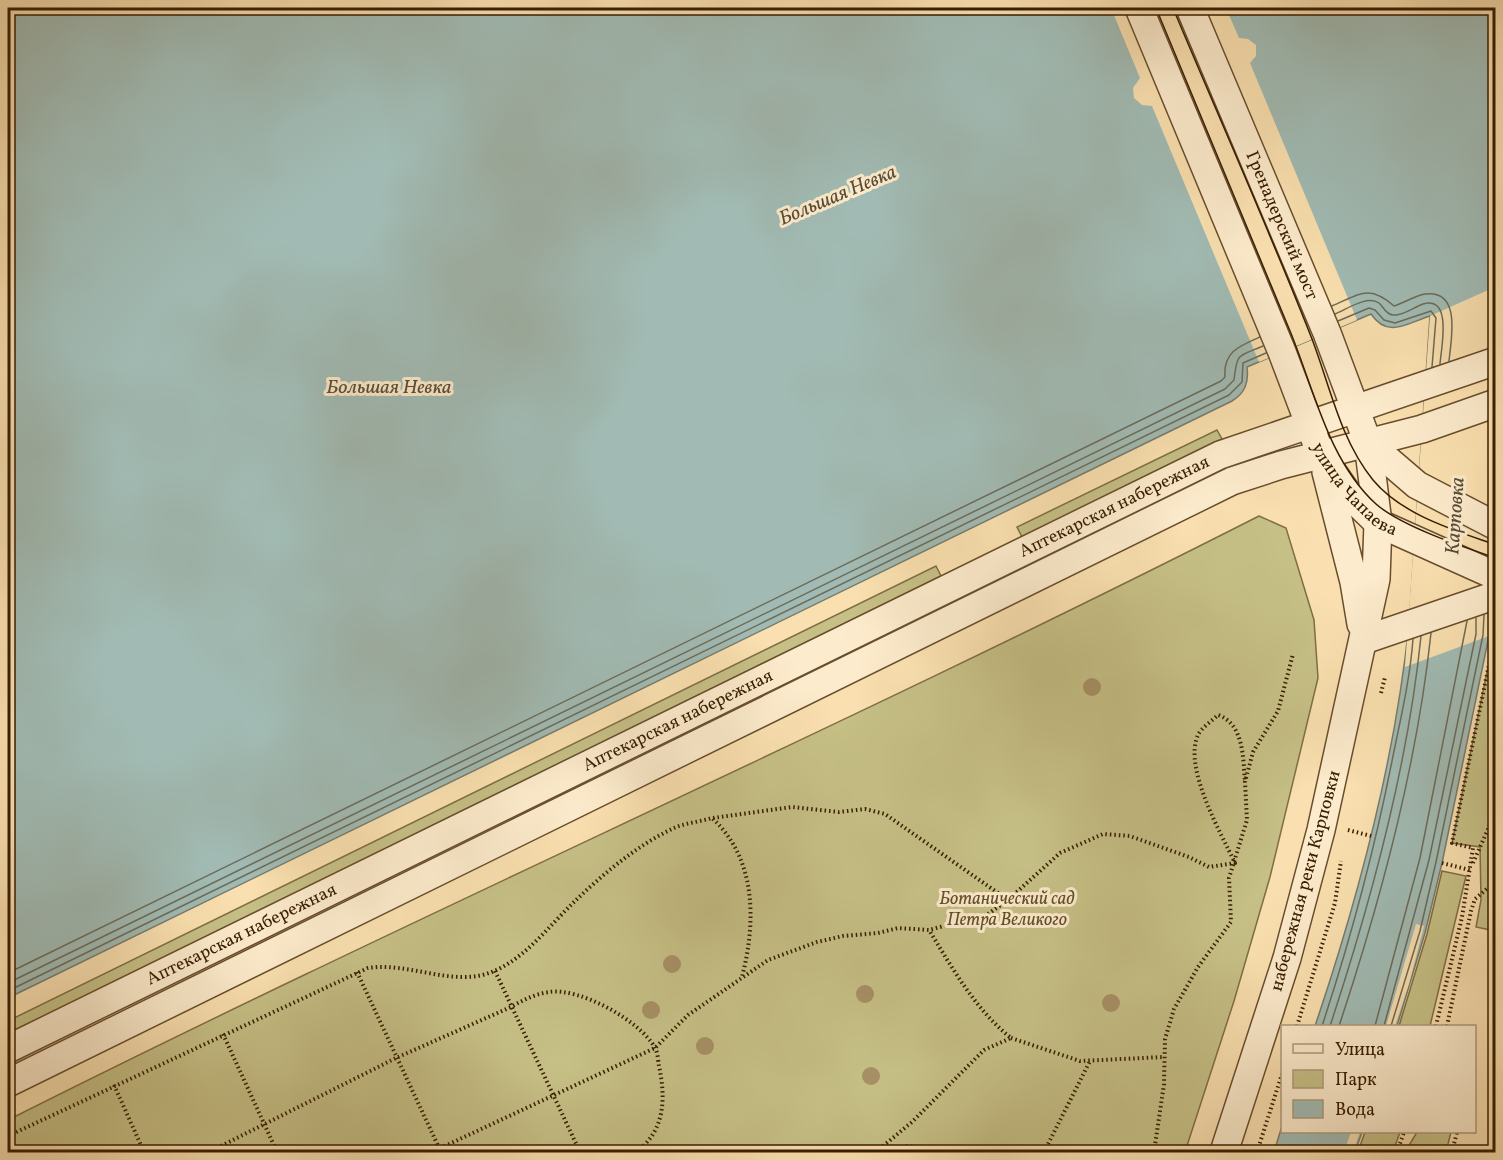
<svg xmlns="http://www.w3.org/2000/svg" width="1503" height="1160" font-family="Vollkorn,serif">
<rect width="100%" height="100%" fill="#fae0b0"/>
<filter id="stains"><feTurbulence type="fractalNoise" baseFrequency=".00333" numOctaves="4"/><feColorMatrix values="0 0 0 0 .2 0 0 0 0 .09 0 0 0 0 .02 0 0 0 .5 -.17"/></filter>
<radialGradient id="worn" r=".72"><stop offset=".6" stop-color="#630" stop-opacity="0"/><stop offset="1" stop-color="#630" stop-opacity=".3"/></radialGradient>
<g fill="#c6c086" stroke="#7f6e44" stroke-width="1.5">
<polygon points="1217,430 1222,439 1022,537 1017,527"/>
<path d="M1259,516L1286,528L1314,620L1318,678L1270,877L1234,1001L1185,1152H8V1120C422,912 846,726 1259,516Z"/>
<polygon points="936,566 941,576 8,1034 8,1021"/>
<polygon points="1494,638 1496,638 1495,931 1476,927 1481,900 1480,847 1452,843"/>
<polygon points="1442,871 1466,876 1430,1026 1399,1026 1427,934"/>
<polygon points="1365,1132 1400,1132 1393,1152 1358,1152"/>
<polygon points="1417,1132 1451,1132 1446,1152 1405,1152"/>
</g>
<g fill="#a1bbb4" stroke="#777c6c" stroke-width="1.5">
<path d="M8,8H1495L1496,528L1489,636L1442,863L1425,933L1397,1026H1315C1359,896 1395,761 1409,624L1430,316C1407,323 1388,339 1371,314L1247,367C1249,383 1245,393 1232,401L8,998Z"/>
<polygon points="1282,1126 1282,1132 1362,1132 1355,1152 1274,1152"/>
</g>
<g fill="#fae0b0">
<polygon points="1111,8 1226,8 1239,38 1248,39 1256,45 1256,56 1250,63 1357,320 1259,362 1152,106 1142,105 1134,98 1133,88 1140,78"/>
<polygon points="1495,287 1496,528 1489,636 1405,667 1430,316"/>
<polygon points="1416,924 1424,926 1409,984 1395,1026 1386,1026"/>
<polygon points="1351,1132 1360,1132 1353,1152 1344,1152"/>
</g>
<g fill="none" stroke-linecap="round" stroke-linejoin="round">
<g stroke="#6c6c5a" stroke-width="1.5">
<path d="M1332,306C1360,294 1369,284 1394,306C1404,303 1414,296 1425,294C1462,289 1451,340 1449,361"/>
<path d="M1335,314C1347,309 1367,295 1379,303C1384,307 1385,314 1393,315C1403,316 1414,307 1423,304C1453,295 1441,349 1440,364"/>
<polyline points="1338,321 1369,308 1375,310 1384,320 1395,323 1431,311 1436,318 1432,367"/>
<path d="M8,973L1221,381L1225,377C1223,352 1239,346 1260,337"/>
<path d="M8,983L1225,389L1234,380C1237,352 1238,357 1263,346"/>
<polyline points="8,991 1229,395 1242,382 1243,363 1266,353"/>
<path d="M1322,1026C1351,938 1375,848 1393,756C1401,717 1410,679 1413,639"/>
<path d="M1330,1026C1371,902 1408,767 1421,636"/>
<path d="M1339,1026C1381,900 1417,766 1431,633"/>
<polyline points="1375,1026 1420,858 1467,621"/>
<polyline points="1384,1026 1429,860 1476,634 1476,618"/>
<polyline points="1391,1026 1420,931 1436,862 1483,635 1484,615"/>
</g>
<defs>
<g id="minor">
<path id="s1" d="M1139,8L1282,352L1321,455L1348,494L1378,523L1496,576"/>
<path id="s2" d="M1190,8L1327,333L1368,443L1378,523L1376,579L1321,830L1287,958L1224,1152"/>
<polyline points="1368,443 1417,485 1496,526"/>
<polyline points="1326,472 1354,582 1361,624"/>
<polyline points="1364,640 1496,595"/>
<path id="s3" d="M8,1049L1220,455L1496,361"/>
<polyline points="8,1083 1232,481 1281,465 1422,429 1496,403"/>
</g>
</defs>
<use href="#minor" stroke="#684e2d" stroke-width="30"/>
<g stroke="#381d01" stroke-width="4" stroke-dasharray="1.5 3" stroke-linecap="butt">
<polyline points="1381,693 1385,677"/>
<polyline points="713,818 792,807 839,812 865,809 885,814 1008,900"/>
<polyline points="1348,830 1371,836"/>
<polyline points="1442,863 1470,870"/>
<polyline points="1473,863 1496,811"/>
<polyline points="495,971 580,1152"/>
<polyline points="357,972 441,1152"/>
<polyline points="1297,1026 1335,903 1341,861"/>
<polyline points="1436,1026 1462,917 1473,848 1452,843 1496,631"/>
<polyline points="1447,1026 1471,911 1475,899 1496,881"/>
<polyline points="223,1034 277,1152"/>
<polyline points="1011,1038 1080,1061 1164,1057"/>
<polyline points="114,1085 144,1152"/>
<path d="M8,1136L368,968C408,962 448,985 486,974C522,963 548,927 574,902C602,875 636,846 672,829C684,823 699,822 712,818C757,859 756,923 742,977"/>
<path d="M209,1152L396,1058L511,1007C523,1000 535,994 549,992C579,987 641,1021 655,1048C658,1053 658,1061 659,1066C666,1099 665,1131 636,1152"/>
<path d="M432,1152L655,1048L688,1015L768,960L817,942L843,936L878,933L898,928L929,930L988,914L1008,900L1060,853L1103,834L1130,836L1189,857L1209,867L1235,863C1221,833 1183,768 1198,735C1201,728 1212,721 1218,715C1244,724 1243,758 1245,782"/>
<path d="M876,1152L912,1122L984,1050L1011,1038C975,1009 953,969 929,930"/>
<polyline points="894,1152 908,1146 943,1152"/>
<polyline points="1044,1152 1090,1061"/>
<polyline points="1154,1152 1164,1084 1165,1039 1174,1009 1198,967 1231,922 1229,878 1247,820 1245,782 1253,752 1278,711 1293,654"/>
<polyline points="1257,1152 1282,1074"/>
<polyline points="1397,1152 1404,1132"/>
<polyline points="1452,1152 1457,1132"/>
</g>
<use href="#minor" stroke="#fcebcc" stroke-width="27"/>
<g stroke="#381d01" stroke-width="1.5">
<path d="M1156,8C1200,115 1245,223 1290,331C1314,389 1328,460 1376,504C1401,526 1463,547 1496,558"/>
<path d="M1173,8C1219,118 1268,227 1312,339C1330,386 1340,439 1373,480C1402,515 1454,530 1496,545"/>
</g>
</g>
<g fill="#a79066">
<circle cx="1092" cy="687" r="9"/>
<circle cx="672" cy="964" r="9"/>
<circle cx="865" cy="994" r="9"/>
<circle cx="1111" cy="1003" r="9"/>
<circle cx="651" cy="1010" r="9"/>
<circle cx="705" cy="1046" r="9"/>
<circle cx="871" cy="1076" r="9"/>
</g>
<g text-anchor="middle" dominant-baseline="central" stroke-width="6" stroke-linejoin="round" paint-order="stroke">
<g font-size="18" fill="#381d01" stroke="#fcebcc">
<text stroke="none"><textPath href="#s2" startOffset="236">Гренадерский мост</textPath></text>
<text stroke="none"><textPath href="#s1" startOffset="531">улица Чапаева</textPath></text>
<text stroke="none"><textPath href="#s3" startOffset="1232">Аптекарская набережная</textPath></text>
<text stroke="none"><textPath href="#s3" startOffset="746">Аптекарская набережная</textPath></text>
<text transform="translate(1306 881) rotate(-75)">набережная реки Карповки</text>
<text stroke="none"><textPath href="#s3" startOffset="260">Аптекарская набережная</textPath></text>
</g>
<g font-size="18" font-style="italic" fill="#634e29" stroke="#fcebcc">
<text x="1007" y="899">Ботанический сад<tspan x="1007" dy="21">Петра Великого</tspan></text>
</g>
<g font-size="20" font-style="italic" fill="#584c37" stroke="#fcebcc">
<text transform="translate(838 196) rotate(-23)">Большая Невка</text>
<text x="389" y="388">Большая Невка</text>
<text transform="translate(1456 516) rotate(-86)">Карповка</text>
</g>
</g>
<rect width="1503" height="1160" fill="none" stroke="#fae0b0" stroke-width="30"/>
<rect x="9" y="9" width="1485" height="1142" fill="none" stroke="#381d01" stroke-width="3"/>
<rect x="15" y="15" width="1473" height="1130" fill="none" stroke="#381d01" stroke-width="1.5"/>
<rect x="1281" y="1025" width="195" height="108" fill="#fcebcc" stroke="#ae997b" stroke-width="1.5"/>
<rect x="1293" y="1044" width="30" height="9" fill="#fcebcc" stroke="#ae997b" stroke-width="1.5"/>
<text x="1335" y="1055" font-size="18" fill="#381d01">Улица</text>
<rect x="1293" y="1070" width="30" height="18" fill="#c6c086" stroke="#ae997b" stroke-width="1.5"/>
<text x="1335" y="1085" font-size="18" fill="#381d01">Парк</text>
<rect x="1293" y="1100" width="30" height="18" fill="#a1bbb4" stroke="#ae997b" stroke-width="1.5"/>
<text x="1335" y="1115" font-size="18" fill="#381d01">Вода</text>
<rect width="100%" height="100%" filter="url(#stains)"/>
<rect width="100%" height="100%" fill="url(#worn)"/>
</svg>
